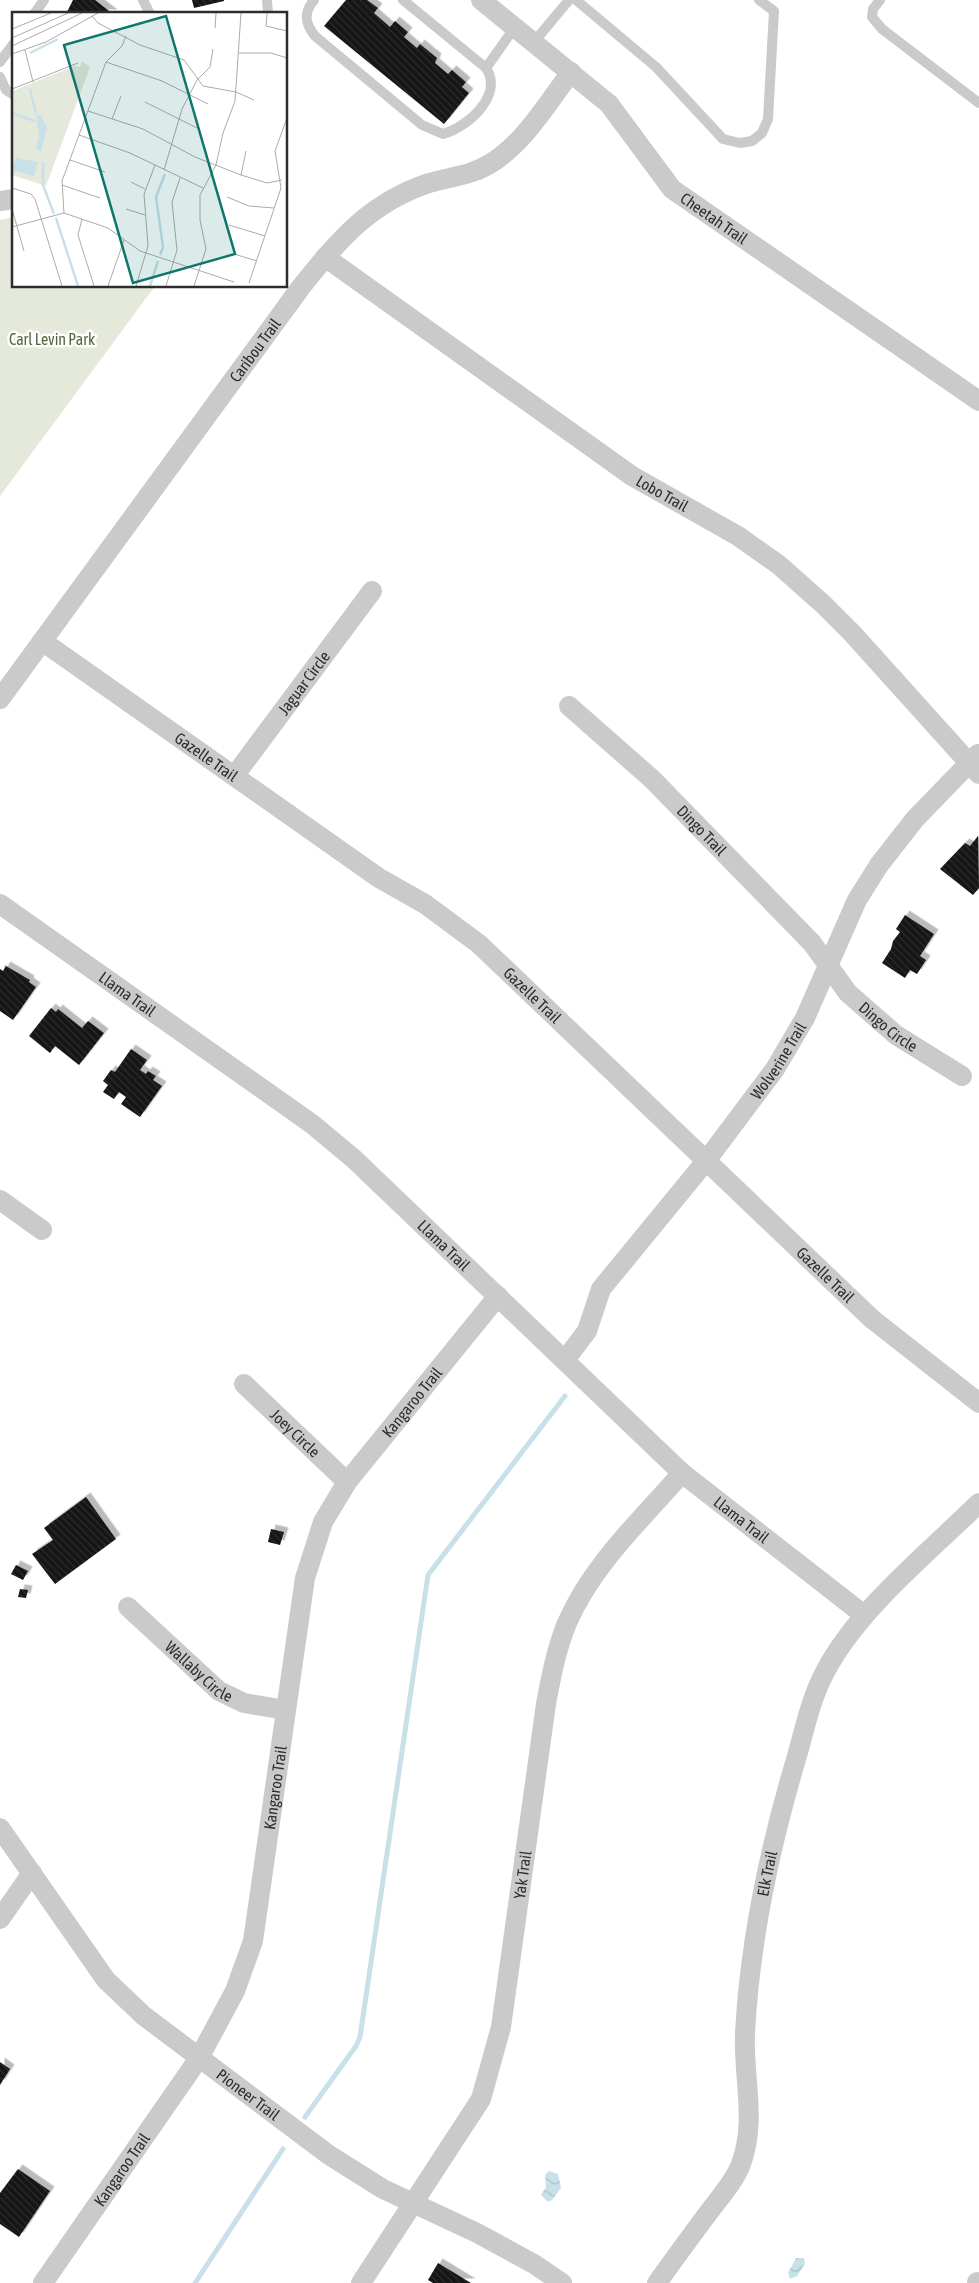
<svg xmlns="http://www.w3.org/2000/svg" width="979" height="2283" font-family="'Asap Condensed',sans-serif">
<defs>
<pattern id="water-waves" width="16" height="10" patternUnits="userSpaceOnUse" patternTransform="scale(1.25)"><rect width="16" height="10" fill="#c8e0e8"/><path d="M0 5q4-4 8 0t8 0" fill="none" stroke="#acc0c7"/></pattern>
<pattern id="building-back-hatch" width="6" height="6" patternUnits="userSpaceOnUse" patternTransform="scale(1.25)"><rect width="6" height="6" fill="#141414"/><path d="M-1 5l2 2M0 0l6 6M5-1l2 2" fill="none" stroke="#2e2e2e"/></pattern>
<filter id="shadow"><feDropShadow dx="4.5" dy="-4.5" stdDeviation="0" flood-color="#0004"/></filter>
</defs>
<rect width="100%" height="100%" fill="#fff"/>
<polygon fill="#e5e9db" points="14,217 14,286 155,286 0,496 0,220"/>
<g fill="url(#water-waves)">
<polygon points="549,2171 558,2174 561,2188 552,2200 548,2202 541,2195 546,2187 545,2175"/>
<polygon points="796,2258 804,2258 805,2264 797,2276 790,2279 788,2273"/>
</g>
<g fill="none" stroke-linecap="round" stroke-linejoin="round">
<g stroke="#c8e0e8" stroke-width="5">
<polyline points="305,2117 356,2046 360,2037 428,1575 565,1396"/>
<polyline points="195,2283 283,2149"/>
</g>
</g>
<g fill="url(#building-back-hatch)" filter="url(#shadow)">
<polygon points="73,0 95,0 113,14 66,14"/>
<polygon points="192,0 224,0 224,1 194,8"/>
<polygon points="346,0 367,0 378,8 374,13 390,27 395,21 408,32 404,37 417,48 420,44 437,58 435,63 448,74 452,70 466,82 462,87 469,93 444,124 324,26"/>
<polygon points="978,836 979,888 973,895 940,869 965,843 970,846"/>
<polygon points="905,915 934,934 920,956 926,960 917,974 910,970 905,978 882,963 891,949 893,941 900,932 896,929"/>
<polygon points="6,966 30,980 29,982 36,987 13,1020 0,1011 0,969 3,971"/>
<polygon points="51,1008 56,1012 58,1009 82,1028 88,1021 104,1033 79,1065 55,1046 50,1053 29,1036"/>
<polygon points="131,1049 147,1060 140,1070 146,1074 148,1071 156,1076 153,1080 162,1086 140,1117 121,1104 126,1097 119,1092 114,1099 103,1092 108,1085 103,1081 111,1070 115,1072"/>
<polygon points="86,1497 116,1539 55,1584 32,1554 53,1540 44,1528"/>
<polygon points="271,1529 284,1532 280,1545 268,1542"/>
<polygon points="16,1565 28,1571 23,1580 11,1574"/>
<polygon points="20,1589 28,1590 26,1598 18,1597"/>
<polygon points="0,2062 10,2069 0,2085"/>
<polygon points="18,2169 50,2191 19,2237 0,2224 0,2193"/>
<polygon points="438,2263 471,2283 433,2283 428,2280"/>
</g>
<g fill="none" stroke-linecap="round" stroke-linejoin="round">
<g stroke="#cacaca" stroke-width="10">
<polyline points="143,0 150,14"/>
<polyline points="267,0 268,14"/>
<path d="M314,0C303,13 305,24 315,36L422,125L443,134C468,127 504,95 486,68L515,27"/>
<polyline points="403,0 486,68"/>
<polyline points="576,0 656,67 723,139 740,143 752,141 762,133 768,119 774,11 759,0"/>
<polyline points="880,0 873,9 872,17 882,29 979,103"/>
<polyline points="34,14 44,0"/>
<polyline points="534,42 569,0"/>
<polyline points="0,62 14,43"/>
<polyline points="0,77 6,90 14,95"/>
</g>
<g stroke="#cacaca" stroke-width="20">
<path id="s1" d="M481,0L609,104L672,189L979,401"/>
<polyline points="0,201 14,199"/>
<path id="s2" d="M325,257L632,476L738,536L779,565L824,605L852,633L979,774"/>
<path id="s3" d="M42,641L379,878L425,904L479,944L872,1319L979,1403"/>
<path id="s4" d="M0,699L301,287C339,240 369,203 429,183C449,177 469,176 488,165C523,145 547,104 571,72"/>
<path id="s5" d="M569,706L652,779L812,943L848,993L896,1035L962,1076"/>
<path id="s6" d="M235,775L372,591"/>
<path id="s7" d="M0,904L312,1124L354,1159L682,1473L864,1615"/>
<polyline points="0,1200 42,1230"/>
<path id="s8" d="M565,1360L587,1331L601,1289L706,1161L775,1069L805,1018L857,900L879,865L915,819L978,754"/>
<path id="s9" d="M244,1384L347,1482"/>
<path id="s10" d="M128,1607L219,1691L244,1703L285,1710"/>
<path id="s11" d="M0,1828L106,1980L144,2016L329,2155L383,2189L477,2233L534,2264L562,2283"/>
<polyline points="0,1919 32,1873"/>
<polyline points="977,2282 978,2283"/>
<path id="s12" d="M43,2283L199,2058L235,1991L253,1941L305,1578L323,1522L347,1482L498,1296"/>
<path id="s13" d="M361,2283L481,2099L501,2027L546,1704C551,1677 556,1650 567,1623C592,1565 641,1520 682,1473"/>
<path id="s14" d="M657,2283C675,2258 693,2233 712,2208C722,2195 735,2180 741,2164C757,2120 743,2078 745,2033C750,1938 770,1846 797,1756C805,1728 811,1698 825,1672C857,1610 929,1552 979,1503"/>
</g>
</g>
<g text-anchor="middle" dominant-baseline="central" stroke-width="5" stroke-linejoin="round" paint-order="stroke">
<g font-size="16" fill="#2d2d2d" stroke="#fff">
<text stroke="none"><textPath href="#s1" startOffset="322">Cheetah Trail</textPath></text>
<text stroke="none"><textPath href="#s4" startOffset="432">Caribou Trail</textPath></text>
<text stroke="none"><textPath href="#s2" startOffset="412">Lobo Trail</textPath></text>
<text stroke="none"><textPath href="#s6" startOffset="115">Jaguar Circle</textPath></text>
<text stroke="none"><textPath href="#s3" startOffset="201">Gazelle Trail</textPath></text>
<text stroke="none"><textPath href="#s5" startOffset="182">Dingo Trail</textPath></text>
<text stroke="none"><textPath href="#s7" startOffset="156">Llama Trail</textPath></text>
<text stroke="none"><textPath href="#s3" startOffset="606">Gazelle Trail</textPath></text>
<text stroke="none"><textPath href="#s5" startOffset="454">Dingo Circle</textPath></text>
<text stroke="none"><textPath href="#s8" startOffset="370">Wolverine Trail</textPath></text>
<text stroke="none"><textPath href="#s7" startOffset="561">Llama Trail</textPath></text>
<text stroke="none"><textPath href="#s3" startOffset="1011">Gazelle Trail</textPath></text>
<text stroke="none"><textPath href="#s12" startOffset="978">Kangaroo Trail</textPath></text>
<text stroke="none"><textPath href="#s9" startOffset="71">Joey Circle</textPath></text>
<text stroke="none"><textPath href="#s7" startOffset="966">Llama Trail</textPath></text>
<text stroke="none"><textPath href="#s10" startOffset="96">Wallaby Circle</textPath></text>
<text stroke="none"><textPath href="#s12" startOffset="558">Kangaroo Trail</textPath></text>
<text stroke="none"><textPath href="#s14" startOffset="439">Elk Trail</textPath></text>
<text stroke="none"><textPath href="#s13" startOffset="448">Yak Trail</textPath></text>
<text stroke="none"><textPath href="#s11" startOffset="368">Pioneer Trail</textPath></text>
<text stroke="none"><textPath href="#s12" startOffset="138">Kangaroo Trail</textPath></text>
</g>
<g font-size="16" fill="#56653e" stroke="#fff">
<text x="52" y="339">Carl Levin Park</text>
</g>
</g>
<g transform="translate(12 12)">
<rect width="275" height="275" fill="#fff"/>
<path d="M70,49L78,55L34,174L0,163V79L63,54L68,55Z" fill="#e5e9db"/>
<path d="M24,103L29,104L35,115L29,140L24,137L27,123ZM4,146L26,150L22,164L0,158Z" fill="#c8e0e8"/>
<path fill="none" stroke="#c8e0e8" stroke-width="2.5" d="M18,41L46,27M18,77L24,102M0,101L23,109M31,150V173L42,202M44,206L66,274M148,243L151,235L144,185L153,162M138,274L146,249"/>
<path fill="none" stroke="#ababab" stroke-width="1" d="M255,1L254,14L275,19M80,4L86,11L128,33L172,48L191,74L224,80L242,88M203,16L204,1M0,17L39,1M0,26L56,1M0,34L70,1M13,38L21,70M227,41H259L275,46M0,42L34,30L86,1M94,50L150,69L196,92M0,77L66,51M133,90L185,116M76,99L131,117L183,145L229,163L255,171L270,168M100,107L109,84M67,123L118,141L191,176M58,148L93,160M152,158L170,97L185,68L198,55L201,37M229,163L234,139M119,170L133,177M50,173L88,186M0,176L19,182L23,187L50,274M215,185L237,194L262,196M0,197L12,239M114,197L133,203M52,201L50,169L94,50L110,34L114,24M70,207L66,223L82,274M217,213L253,224M0,215L52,201L96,216L128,239L222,270M222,242L245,249M237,271L269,176L263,139L275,106M96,274L112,228M124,274L136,234L132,182L143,153M154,274L165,238L160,190L168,166M182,274L194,237L188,208V183L204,153L211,121L223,89L229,1"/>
<path fill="#0f766e" fill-opacity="0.15" stroke="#0f766e" stroke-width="2.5" d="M154,4L223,242L121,271L52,33Z"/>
<rect width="275" height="275" fill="none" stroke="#2d2d2d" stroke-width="2.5"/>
</g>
</svg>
